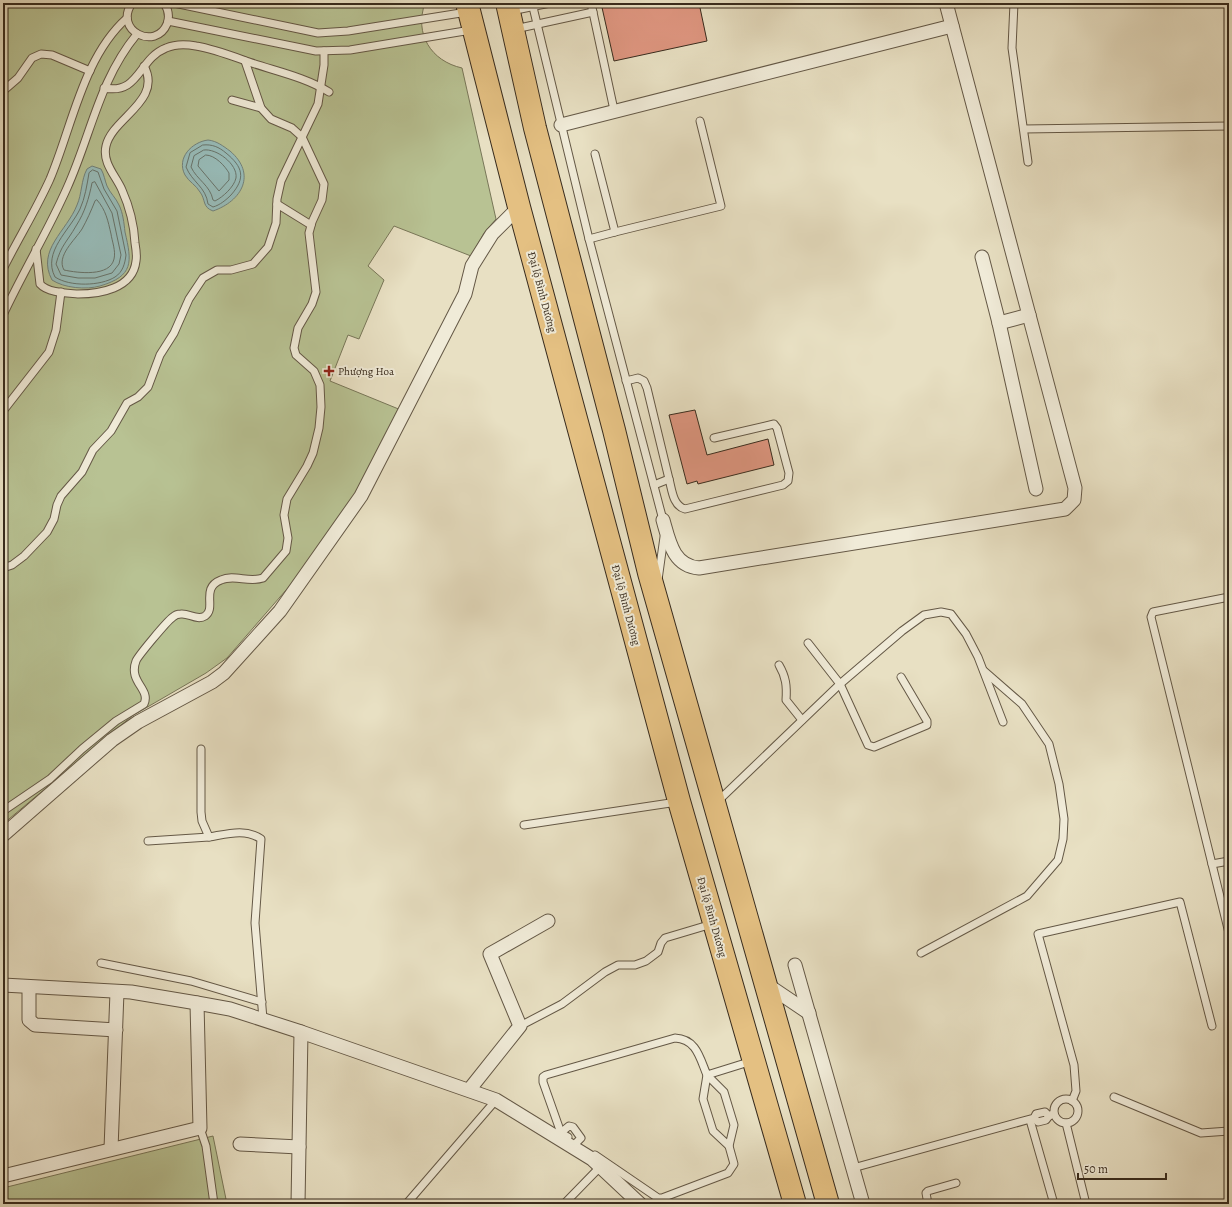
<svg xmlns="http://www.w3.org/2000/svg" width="1232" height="1207" font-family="Alegreya,serif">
<rect width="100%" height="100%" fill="#e8e0c3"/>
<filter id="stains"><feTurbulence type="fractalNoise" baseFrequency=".005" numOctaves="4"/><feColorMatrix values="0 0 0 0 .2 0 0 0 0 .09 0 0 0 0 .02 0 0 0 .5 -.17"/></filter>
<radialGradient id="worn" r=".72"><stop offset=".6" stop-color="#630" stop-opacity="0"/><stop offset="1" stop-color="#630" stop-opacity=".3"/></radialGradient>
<g fill="#b8c293" stroke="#787658">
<path d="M3,3H425C414,34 431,61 462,68L496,219L484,233L471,256L394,226L368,266L384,280L359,339L348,335L330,381L401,410L350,502L293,582L227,658L206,673L132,716L3,824Z"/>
<polygon points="213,1136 227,1204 3,1204 3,1188"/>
</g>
<g fill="#98bcb9" stroke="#72827b">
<path d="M208,140C217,141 223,146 230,151C257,174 242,201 213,211C202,207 206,200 200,192C196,185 189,182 185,175C176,158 192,142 208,140Z"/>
<path d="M92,166L101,169C104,174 105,181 107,186C110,193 116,198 119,205C123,213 124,223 125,232C132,262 134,276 100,286C86,290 64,288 52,280C36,250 67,231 77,205C82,194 81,180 87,169Z"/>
</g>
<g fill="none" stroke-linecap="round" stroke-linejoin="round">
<g stroke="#68746b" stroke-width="1">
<path d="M203,145C212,144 219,147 226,153C243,167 246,178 231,195C226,200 220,205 213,207L208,204C206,187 192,182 186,167L190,153Z"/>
<path d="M204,150C216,148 238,164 236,178C234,187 223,197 215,201L213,200C210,185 197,180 191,167L194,156Z"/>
<path d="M206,155C215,155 225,166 229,173V180L219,191L198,166L199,160Z"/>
<path d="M93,170L98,172L104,189L117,211L126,255C125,263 123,272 115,277C101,286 70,287 55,277C42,252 70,230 80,209C85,198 87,185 89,173Z"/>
<path d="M95,182L112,213L121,255L119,264L112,273L95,278H78L61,275L56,264C61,245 67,242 76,226C85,212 89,198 92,183Z"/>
<path d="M97,200C106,210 108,221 111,234C112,241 116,251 114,259C110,277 78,273 64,270C56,256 75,240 82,229C87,220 91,211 95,201Z"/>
</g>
</g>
<g fill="#de9680" stroke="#382b1d">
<polygon points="601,3 699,3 707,41 614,61"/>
<polygon points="695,410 707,455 768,439 774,465 698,484 697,481 687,484 669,415"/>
</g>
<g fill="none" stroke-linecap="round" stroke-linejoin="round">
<defs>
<g id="service">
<path d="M132,3C113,31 156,51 167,24C170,16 168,9 164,3"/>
<polyline points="174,3 318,33 348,31 467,12"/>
<polyline points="532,3 589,239 663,520"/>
<polyline points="591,3 614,110"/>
<polyline points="1014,3 1012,48 1028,162"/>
<polyline points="511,11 550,3"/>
<polyline points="168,21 316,51 350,50 471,30"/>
<polyline points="515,29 593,12"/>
<path d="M104,88C140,95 138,59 166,48C175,44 186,44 196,46C214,49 232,56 249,62C275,71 305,77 329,92"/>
<polyline points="3,91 18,78 32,58 41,54 52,55 90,71"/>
<polyline points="232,100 261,108"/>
<polyline points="1024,129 1229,126"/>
<polyline points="595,154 615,232 721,206 700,121"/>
<polyline points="277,204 311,225"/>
<polyline points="589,239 615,232"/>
<path d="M36,249L40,284C48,293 67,293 78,294C99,294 133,289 136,261C137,256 136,249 135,243C134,224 130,208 122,190C116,176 102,163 106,146C112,118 163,101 144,66"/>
<path d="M3,269C18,239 36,210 50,179C72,127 83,57 127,18"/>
<path d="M3,315C23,272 48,231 67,188C91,135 99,80 137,34"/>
<polyline points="626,381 638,378 644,381 647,388 669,479 654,485"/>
<polyline points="3,411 49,352 56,330 61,292"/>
<path d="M669,479C672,490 673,506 685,509L783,485L788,481L789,473L777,428L774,424L714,438"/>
<polyline points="3,568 12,565 24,556 47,532 54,519 57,505 61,496 82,472 93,450 111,431 127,403 138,397 148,387 160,355 174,333 189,299 203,278 217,270 231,270 253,264 268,247 276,223 277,199 281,181 318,104 324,65 324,51"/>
<polyline points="658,580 664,537"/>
<polyline points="1229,597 1153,612 1151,617 1229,933"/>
<polyline points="808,643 840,684 868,745 874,747 927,725 927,721 901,677"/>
<path d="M779,665C786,677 787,686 786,700L802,720"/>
<path d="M201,749V812L202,821L209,837C227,834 245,828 261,839L255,923L263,1019"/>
<polyline points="717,802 840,684 902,631 924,615 941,612 951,614 966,634 978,657 1003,722"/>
<path d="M3,811L50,779L82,749L116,721L144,704C151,689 128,682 136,661C138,656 167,621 173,617C175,615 178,614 181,614C189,613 197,621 205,616C217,608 200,588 221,580C234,574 249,583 263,578L286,551L288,538L284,515L287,499L307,466L313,453L319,428L321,407L320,385L314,371L296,355L294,348L298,328L312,304L316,292L309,233L312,222L322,200L324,184L302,137L292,128L271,119L261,108L245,61"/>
<polyline points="524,825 677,802"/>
<polyline points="148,841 209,837"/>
<polyline points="1212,864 1229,861"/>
<polyline points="921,953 1027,896 1058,860 1063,839 1064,819 1059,784 1049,744 1022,704 984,671"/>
<polyline points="101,963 191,981 262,1002"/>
<polyline points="520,1026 562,1004 605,972 618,965 635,965 646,961 658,952 661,943 665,938 712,924"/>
<polygon points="707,1075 724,1092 734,1125 729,1146 713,1131 703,1099"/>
<polyline points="1114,1097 1201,1133 1229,1131"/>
<circle cx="1066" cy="1111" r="12"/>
<polyline points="1072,1101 1076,1091 1074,1065 1038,934 1180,902 1212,1026"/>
<polyline points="1034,1118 1038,1122 1046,1120 1049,1116 1053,1114"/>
<polyline points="1030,1120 1054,1204"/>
<polyline points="1066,1123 1086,1204"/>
<polyline points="200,1128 206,1146 214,1204"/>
<polyline points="558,1135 569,1126 573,1127 581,1138 572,1147"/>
<path d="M568,1137L561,1133L543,1082V1077L546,1075L675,1038C697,1039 700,1059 707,1075L752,1061"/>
<polyline points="595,1155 658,1198 662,1198 728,1173 734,1164 729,1146"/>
<polyline points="853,1168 1034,1118 1036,1114 1045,1112 1049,1116"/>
<polyline points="408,1202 496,1100"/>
<polyline points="564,1204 601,1166"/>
<polyline points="928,1204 926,1193 928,1191 956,1183"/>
</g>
<g id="minor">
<polyline points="561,125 952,26"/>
<polyline points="982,257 999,323 1036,489"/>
<polyline points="999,323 1029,315"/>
<path d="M663,520C669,541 673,566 699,568L1065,509L1074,500L1075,488L946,3"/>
<polyline points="3,835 112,740 138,722 212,682 224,673 280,611 361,496 465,294 472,266 492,234 519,207"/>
<polyline points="795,965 863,1204"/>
<polyline points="766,984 809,1013"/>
<polyline points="3,985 131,992 197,1003 230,1009 301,1032 496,1100 592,1159 640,1204"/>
<polyline points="29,987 29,1020 35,1025 116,1030"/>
<polyline points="469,1090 520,1026 490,954 548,921"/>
<polyline points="240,1144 299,1147"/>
<polyline points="111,1149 117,992"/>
<polyline points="3,1176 200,1128 197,1003"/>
<polyline points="298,1204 301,1032"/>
</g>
<g id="trunk">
<polyline points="467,3 519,207 679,801 795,1204"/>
<polyline points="507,3 535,128 614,430 649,573 828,1204"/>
</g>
</defs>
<use href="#service" stroke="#645846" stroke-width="9"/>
<use href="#minor" stroke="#645846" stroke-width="15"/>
<use href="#trunk" stroke="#382b1d" stroke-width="24"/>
<use href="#service" stroke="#f0ebd8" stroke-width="7"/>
<use href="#minor" stroke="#f0ebd8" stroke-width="13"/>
<use href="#trunk" stroke="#e4c082" stroke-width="22"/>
</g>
<path fill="#8f2418" stroke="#f0ebd8" stroke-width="1.5" d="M327 365h4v4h4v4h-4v4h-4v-4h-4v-4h4z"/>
<g text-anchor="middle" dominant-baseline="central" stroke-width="4" stroke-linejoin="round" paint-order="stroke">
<g font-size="11" fill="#382b1d" stroke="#f0ebd8">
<text transform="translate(542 292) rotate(75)">Đại lộ Bình Dương</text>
<text transform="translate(626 605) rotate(75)">Đại lộ Bình Dương</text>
<text transform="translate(712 917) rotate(74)">Đại lộ Bình Dương</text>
</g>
<g font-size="11" fill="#382b1d" stroke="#f0ebd8" text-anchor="start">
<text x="338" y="371">Phượng Hoa</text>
</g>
</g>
<rect width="1232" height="1207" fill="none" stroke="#e8e0c3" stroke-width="16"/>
<rect x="4" y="4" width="1224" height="1199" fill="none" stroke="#382b1d" stroke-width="2"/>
<rect x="8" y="8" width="1216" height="1191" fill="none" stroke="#382b1d"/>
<path d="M1078 1173v6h88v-6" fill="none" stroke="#382b1d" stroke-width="2"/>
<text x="1084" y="1173" font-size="12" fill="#382b1d" stroke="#f0ebd8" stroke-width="3" paint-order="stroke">50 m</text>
<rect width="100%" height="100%" filter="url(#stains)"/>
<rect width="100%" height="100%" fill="url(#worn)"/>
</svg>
